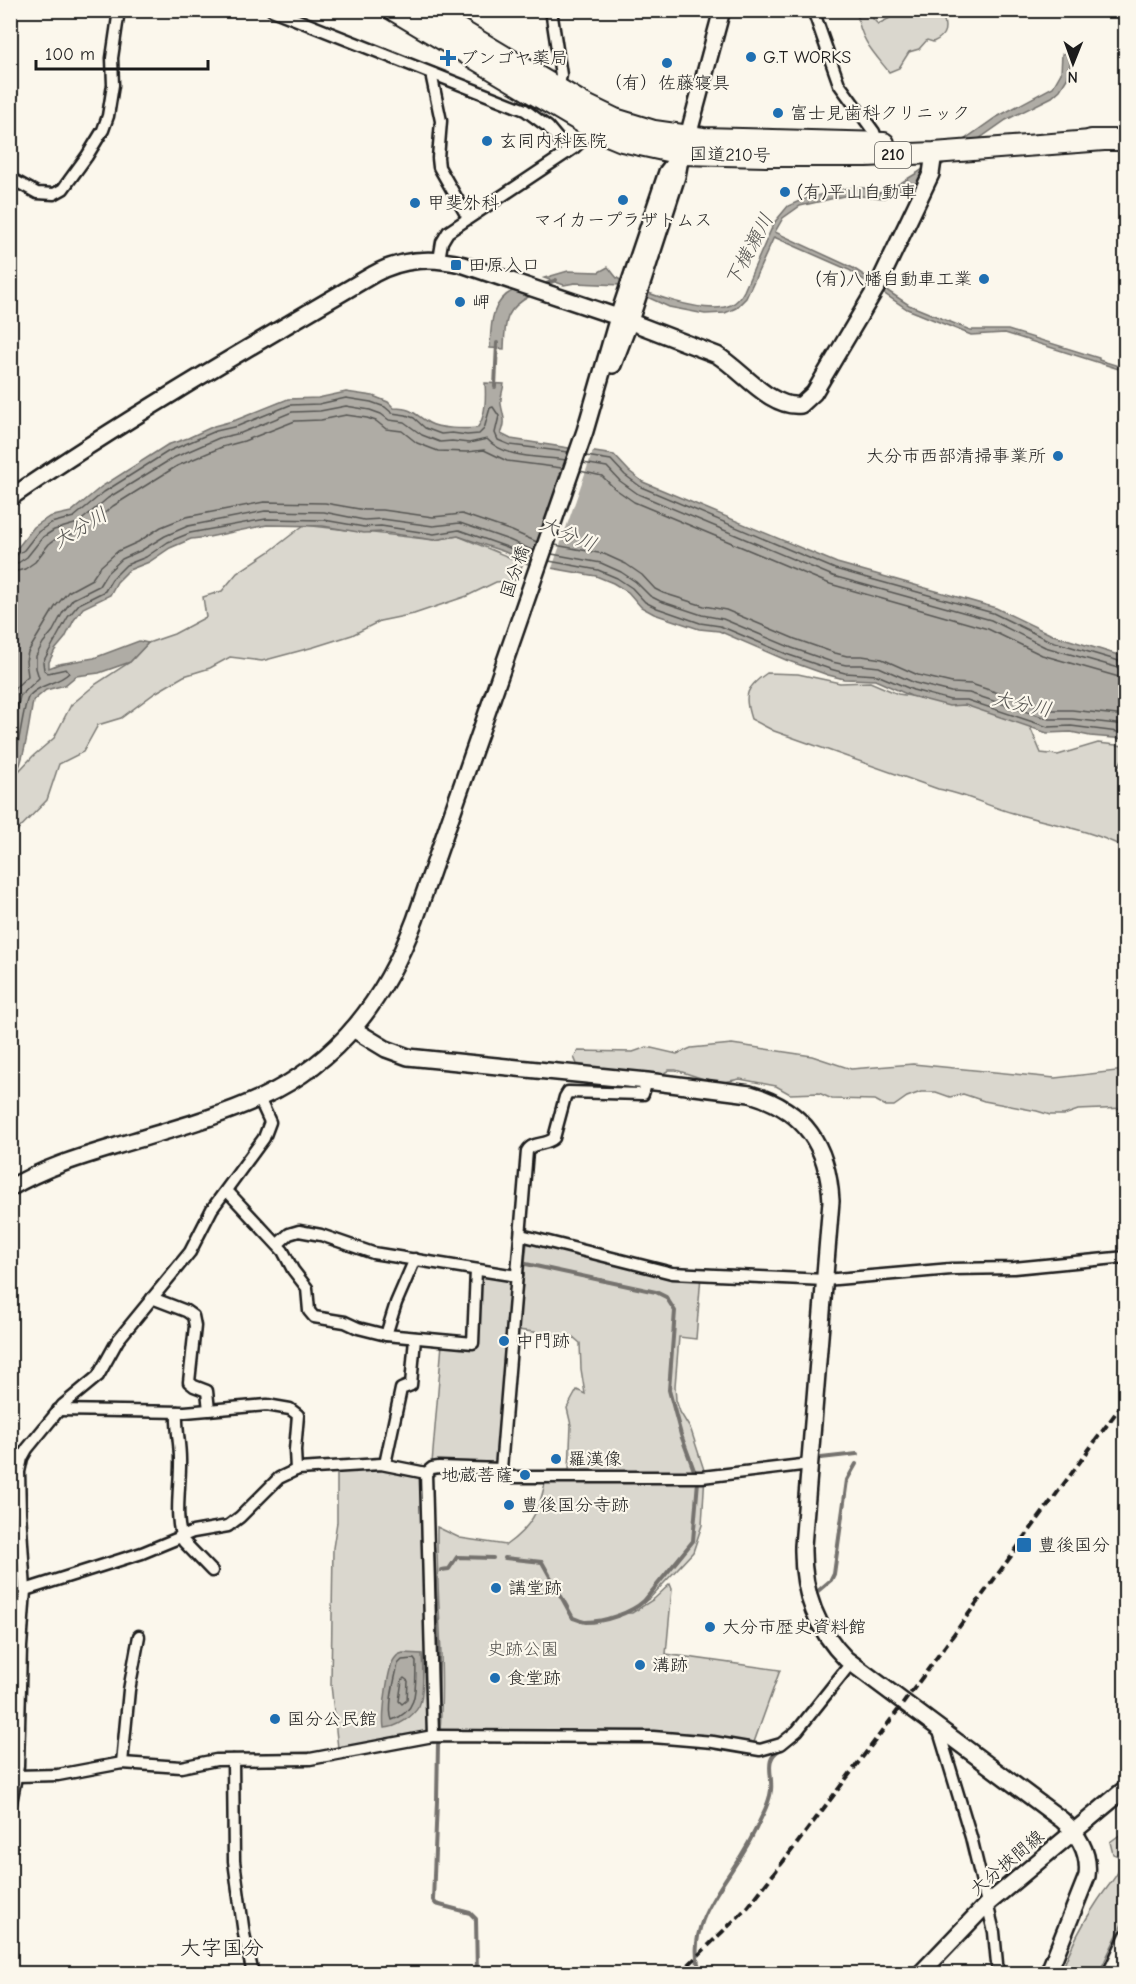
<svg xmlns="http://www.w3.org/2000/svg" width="1136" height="1984" font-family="'Comic Neue','Klee One',sans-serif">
<rect width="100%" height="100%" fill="#fbf7ec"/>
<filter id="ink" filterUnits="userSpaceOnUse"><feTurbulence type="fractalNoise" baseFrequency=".0167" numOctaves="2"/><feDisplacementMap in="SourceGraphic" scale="12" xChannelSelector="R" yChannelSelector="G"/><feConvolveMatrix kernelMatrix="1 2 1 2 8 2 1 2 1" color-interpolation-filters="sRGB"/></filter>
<g filter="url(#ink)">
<g fill="#dad7ce" stroke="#7b7a75" stroke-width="1.5">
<path d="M859,11H872L873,19L878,24L890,18L892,11H943L942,14C947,27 947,36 933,42L927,40L919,49L909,52L899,68L889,72C873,52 861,41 857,14Z"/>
<polygon points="304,525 434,540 458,536 523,563 516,580 496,582 467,596 414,614 380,621 352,635 314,647 262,661 230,657 210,668 184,676 155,693 121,718 98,725 83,752 59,764 47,800 11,837 11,785 18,772 33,756 54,738 71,705 96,684 130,662 148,643 174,634 206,617 203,597 222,591 237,573 269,552"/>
<path d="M767,673L798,674L840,683L870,682L898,694L966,704L1028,722L1041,753L1058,755L1098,743L1125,746V755L1118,767L1125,786V845L1123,847C1088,829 1051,824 1013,813C987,806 965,794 938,789L774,731L751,719C743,695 746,687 767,673Z"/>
<polygon points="732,1044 812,1056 851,1069 913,1064 1055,1078 1125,1070 1125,1108 1078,1110 1064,1115 1050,1115 1037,1111 984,1101 963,1094 950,1097 936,1092 921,1092 907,1097 894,1106 886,1106 875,1100 832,1099 819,1093 790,1094 776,1086 740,1079 724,1082 707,1080 676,1070 669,1070 661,1075 644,1077 577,1064 574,1057 578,1051 633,1052 647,1047 677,1054 691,1048"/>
<path d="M531,1240L701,1275L696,1339L679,1337L675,1386L676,1400L680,1412L691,1430L705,1473L702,1525L693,1552L650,1598L628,1613H632L654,1599L670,1584L672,1589L666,1654L780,1670L753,1745C722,1738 693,1733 662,1732C588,1728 514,1735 440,1731C445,1663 436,1595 437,1527L460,1538L506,1545C536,1524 541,1504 548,1470H569L571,1425L567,1408L577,1390L585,1394L581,1369L580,1343L573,1337L518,1330L527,1243Z"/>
<polygon points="478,1273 514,1277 496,1465 432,1463 442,1344 476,1345"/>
<polygon points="348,1468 383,1469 421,1476 430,1733 338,1748 331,1685 333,1548 337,1522 337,1474"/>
<path d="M1125,1831V1918L1099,1973H1061C1070,1948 1082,1924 1097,1902C1107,1886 1119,1876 1124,1858L1113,1854L1110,1842Z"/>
</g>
<g fill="#afaca5" stroke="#74726e" stroke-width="1.5">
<path d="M1069,52L1070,63L1068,77L1060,90L1052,97L1006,120L919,181L884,198L848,195L800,206L783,218L775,232L853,268L909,305L970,330H1008L1099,358V360L1125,368V371L1005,333L971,335L907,309L849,270L774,237L746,298L736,308L725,313L705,314L669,307L621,285L575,283L564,285L544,278L568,271L599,272L608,267C611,270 614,275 617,278C639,292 706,316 731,305C737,302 741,297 744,291L774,223L788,206L804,199L848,188H864L879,193L889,190L917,173L995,118L1053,87L1061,73L1062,54Z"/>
<path d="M514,290L530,296C504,310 505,322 504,349L490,348C491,325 490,302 514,290Z"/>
<path d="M485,383L504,384C503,390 500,398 501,404C503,417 507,420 501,434L511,439L614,455L629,471L643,482L837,563L996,608L1050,634L1125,657V739L1090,736L1071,732L1047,733L965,705L949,706L911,696L875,680L844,679L828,675L786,660L719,631L699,629L654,614L641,607L628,592L613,583L596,576L528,564L505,552L458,536L434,540L381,532L364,533L323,526L267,525L209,537L191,539L170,548L149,562L129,570L117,582L110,595L83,608L74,620L65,638L55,650L49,662V668L59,664L94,658L139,641L148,643L130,662L99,673L76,676L65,685L46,690L33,701C28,730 25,760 11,786V552L19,546L34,527L49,517L71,512L101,487L167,445L188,438L214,426L236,420L288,399L318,398L346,392L373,396L388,402L394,408C416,409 413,414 429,423C439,429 465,429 477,428C486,417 486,397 485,383Z"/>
<path d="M403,1653L422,1654C423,1666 424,1696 419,1706C413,1717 396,1728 384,1728C382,1716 387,1668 395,1658C398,1654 398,1655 403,1653Z"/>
</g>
<polygon fill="#fbf7ec" points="572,444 594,448 551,571 529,567"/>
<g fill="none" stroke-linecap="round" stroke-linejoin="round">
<g stroke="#575653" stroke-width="1.5">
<polyline points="586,456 611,460 625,475 641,487 835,569 993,613 1048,640 1126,663"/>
<polyline points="583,463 607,467 620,481 638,494 833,576 991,620 1045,647 1126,670"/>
<polyline points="580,471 602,476 614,488 634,502 830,584 988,629 1042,655 1126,679"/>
<polyline points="555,545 604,554 626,564 642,575 655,589 663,593 704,606 726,610 795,639 835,653 847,656 862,656 882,659 918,675 952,683 971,684 1050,710 1072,710 1126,716"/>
<polyline points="552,554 601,563 621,572 636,582 650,596 660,601 702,615 723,619 792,648 832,662 846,665 861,665 879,667 915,683 951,692 969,693 1049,719 1072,719 1126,725"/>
<polyline points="10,556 15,556 24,550 38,532 51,523 74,517 104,492 169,451 216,431 238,426 290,405 319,404 346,398 371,402 385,407 392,413 406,415 414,418 425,428 441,434 452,433 467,435 479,434 484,429 490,408 493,407 499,416 495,433 498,440 510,445 568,452"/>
<polyline points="549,561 598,570 617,578 632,588 645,602 657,608 700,623 720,626 789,655 830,669 845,673 877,675 913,690 950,700 967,700 1048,727 1071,726 1126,733"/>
<path d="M10,564L18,563L27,557L43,537L54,530L78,523L108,498L173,458L219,438L241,433L292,412L320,411L346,406L370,410L381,414L389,420L404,422L422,435L440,442L452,441L469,443L487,439C505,459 540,456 566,460"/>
<polyline points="10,573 25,569 35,562 49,544 57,538 83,531 113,506 177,466 222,447 244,441 295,421 321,420 346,415 367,418 376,421 386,429 402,431 417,443 438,451 467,452 484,450 507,461 562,468"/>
<polyline points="10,698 15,688 28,676 26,661 28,652 55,607 68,592 92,579 100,567 118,551 138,542 161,527 186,517 264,502 325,503 365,510 383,510 433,517 462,514 512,531 537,542"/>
<polyline points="10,743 20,696 39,678 36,668 36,656 43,643 53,631 63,612 73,599 99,586 107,573 122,559 142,550 165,536 188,526 265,511 324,512 364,520 382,519 433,526 460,523 509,540 534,551"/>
<path d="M10,773C19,757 22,705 29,696C41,683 58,684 69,673L66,669L48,673L44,670L43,662L68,617L79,604L105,591L112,579L126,565L146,557L168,542L190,533L266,519L324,520L364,527L381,526L434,534L459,530L507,547L531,558"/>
<path d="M414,1659L416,1662C415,1686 420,1711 392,1720C387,1707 395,1678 398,1664L402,1660Z"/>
<polygon points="404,1678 408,1681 407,1700 402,1704 399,1701 402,1680"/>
</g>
<g stroke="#74726e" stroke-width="4">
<polyline points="541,286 556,280"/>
<polyline points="495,387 497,343"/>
<polyline points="526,1264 656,1292 666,1297 675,1311 669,1390 681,1435 695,1473 697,1472"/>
<polyline points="821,1458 857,1454"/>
<polyline points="433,1541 438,1641 438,1729"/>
<path d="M505,1558L542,1562L573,1618C577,1619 582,1622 586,1622C604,1622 631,1613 644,1601L693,1541L698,1481"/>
<polyline points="441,1570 449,1569 457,1557 493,1558"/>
<polyline points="818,1591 831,1580 834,1574 847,1480 856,1464"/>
<polyline points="438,1744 437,1801 433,1900 436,1904 470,1913 476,1919 477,1974"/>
<path d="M701,1974C686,1935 712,1899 733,1868C744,1852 754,1834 762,1816C766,1808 770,1799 771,1790C773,1774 763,1759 781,1749"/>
</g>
<defs>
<g id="street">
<polyline points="272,10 525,110 548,127 568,151"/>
<polyline points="551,10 561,75 558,89"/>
<polyline points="813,10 839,84 874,132 878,143"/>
<polyline points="433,74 432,78 441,121 438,158 439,167 468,218"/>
<polyline points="10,178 37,193 54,194 63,189 87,156 103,130 108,116 113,85 112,58 119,10"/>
<polyline points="439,260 442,242 448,232 574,148 585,138 591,128"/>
<polyline points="230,1194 283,1251 293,1270 307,1288 309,1311 314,1317 345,1322 358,1328 386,1335 473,1343 476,1270"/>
<polyline points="521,1235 672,1273 825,1280 951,1269 1014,1268 1126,1257"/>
<polyline points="278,1244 289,1234 299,1231 321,1235 373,1253 517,1276"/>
<polyline points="152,1298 186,1311 193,1316 195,1326 189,1382 194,1386 207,1391 209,1410"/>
<polyline points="386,1335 396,1303 415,1259"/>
<polyline points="58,1410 185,1412 267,1405 290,1409 298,1415 295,1450 296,1470"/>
<path d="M177,1412C176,1428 180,1443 180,1459C181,1482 173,1522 184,1542L212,1571"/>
<polyline points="385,1464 401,1389 411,1385 415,1338"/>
<path d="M501,1469L527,1151C533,1141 546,1146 554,1138L565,1097L568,1092L643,1094L647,1081"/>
<polyline points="426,1473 433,1736"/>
<polyline points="25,1590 142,1553 193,1532 228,1526 240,1517 279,1478 298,1469 381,1464 426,1473 432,1468 439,1467 501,1469 505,1475 513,1477 702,1477 810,1464"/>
<polyline points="938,1728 971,1837 994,1932 998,1974"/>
<polyline points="233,1760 234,1861 244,1934 253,1974"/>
<polyline points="122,1763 129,1690 139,1636"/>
<polyline points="16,1776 58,1775 122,1763 181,1767 216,1760 310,1759 433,1736 653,1737 713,1742 760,1750 781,1744 797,1731 851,1663"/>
<polyline points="10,1808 18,1766 21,1647 25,1590 20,1512 19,1472 22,1458 27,1449 63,1405 98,1376 118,1340 190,1252 212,1209 264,1138 270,1122 259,1098"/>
<polyline points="1108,1974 1126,1935"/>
</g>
<g id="secondary">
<polyline points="613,365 630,321 677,176 681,154 688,136 722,10"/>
<path d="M10,498C128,417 251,346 374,274C403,258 432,257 464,265L618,317L717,355C742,370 770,409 801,405L814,393L878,285L931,174L934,153"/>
<path d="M353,1029L386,1049L408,1057L647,1081L750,1094C805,1110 828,1146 831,1201L803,1546C802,1590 815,1628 846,1659L1062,1820C1079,1835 1090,1853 1087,1876L1048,1974"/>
<path d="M10,1188C48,1165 91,1154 133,1141C176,1128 221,1116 262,1097C340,1061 385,999 415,920L585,431L618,317L667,172L681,154"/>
<polyline points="920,1974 986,1905 1126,1788"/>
</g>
<g id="highway">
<polyline points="393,10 593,129 622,141 681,154 766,156 866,156 934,153 1104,140"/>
<polyline points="427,10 584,104 615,119 654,131 703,138 884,143"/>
<polyline points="1091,140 1126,140"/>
</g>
</defs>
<use href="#street" stroke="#1c1c1c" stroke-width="15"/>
<use href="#secondary" stroke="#1c1c1c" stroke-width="20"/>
<use href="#highway" stroke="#1c1c1c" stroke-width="24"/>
<use href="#street" stroke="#fbf7ec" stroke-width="10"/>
<use href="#secondary" stroke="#fbf7ec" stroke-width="15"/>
<use href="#highway" stroke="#fbf7ec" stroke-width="20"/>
<polyline stroke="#1c1c1c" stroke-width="4" stroke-dasharray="9 4.5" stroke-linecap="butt" points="679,1974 748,1907 789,1854 899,1709 1126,1399"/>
</g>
</g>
<g fill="#1f6fb2" stroke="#fbf7ec" stroke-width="2">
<circle cx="751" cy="57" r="6"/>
<path d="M445 49h6v6h6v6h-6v6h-6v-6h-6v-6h6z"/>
<circle cx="667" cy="63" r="6"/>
<circle cx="778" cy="113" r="6"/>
<circle cx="487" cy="141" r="6"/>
<circle cx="785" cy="192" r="6"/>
<circle cx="623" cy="200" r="6"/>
<circle cx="415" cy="203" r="6"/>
<rect x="450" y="259" width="12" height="12" rx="3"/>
<circle cx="984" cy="279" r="6"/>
<circle cx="460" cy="302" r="6"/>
<circle cx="1058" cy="456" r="6"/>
<circle cx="504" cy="1341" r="6"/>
<circle cx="556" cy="1459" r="6"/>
<circle cx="525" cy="1475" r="6"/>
<circle cx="509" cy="1505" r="6"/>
<rect x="1016" y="1537" width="16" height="16" rx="3"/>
<circle cx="496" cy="1588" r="6"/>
<circle cx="710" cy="1627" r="6"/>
<circle cx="640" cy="1665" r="6"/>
<circle cx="495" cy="1678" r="6"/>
<circle cx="275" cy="1719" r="6"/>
</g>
<g text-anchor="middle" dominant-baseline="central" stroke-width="4.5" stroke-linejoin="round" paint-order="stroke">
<rect fill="#fbf7ec" stroke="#5f5e5a" stroke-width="1.5" x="875" y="142" width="36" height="26" rx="4.5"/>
<g font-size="16" font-weight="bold" fill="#1c1c1c">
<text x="893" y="155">210</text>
</g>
<g font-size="18" fill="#1c1c1c" stroke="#fbf7ec" text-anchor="start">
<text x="763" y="57">G.T WORKS</text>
<text x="460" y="58">ブンゴヤ薬局</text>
<text x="667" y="83" text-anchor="middle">（有）佐藤寝具</text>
<text x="790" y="113">富士見歯科クリニック</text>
<text x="499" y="141">玄同内科医院</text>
<text x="797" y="192">(有)平山自動車</text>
<text x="427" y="203">甲斐外科</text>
<text x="623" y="220" text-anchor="middle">マイカープラザトムス</text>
<text x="468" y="265">田原入口</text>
<text x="972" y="279" text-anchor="end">(有)八幡自動車工業</text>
<text x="472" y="302">岬</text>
<text x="1046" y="456" text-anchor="end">大分市西部清掃事業所</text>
<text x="516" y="1341">中門跡</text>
<text x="568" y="1459">羅漢像</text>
<text x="513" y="1475" text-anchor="end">地蔵菩薩</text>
<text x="521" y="1505">豊後国分寺跡</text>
<text x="1038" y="1545">豊後国分</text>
<text x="508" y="1588">講堂跡</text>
<text x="722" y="1627">大分市歴史資料館</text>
<text x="652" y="1665">溝跡</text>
<text x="507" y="1678">食堂跡</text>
<text x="287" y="1719">国分公民館</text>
</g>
<g font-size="18" fill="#1c1c1c" stroke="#fbf7ec">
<text transform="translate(730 155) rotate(1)">国道210号</text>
<text transform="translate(515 572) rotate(-71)">国分橋</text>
<text transform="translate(1007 1863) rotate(-40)">大分挾間線</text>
</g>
<g font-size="18" fill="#555451" stroke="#fbf7ec">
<text x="523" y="1649">史跡公園</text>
</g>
<g font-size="20" font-style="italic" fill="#575653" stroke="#fbf7ec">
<text transform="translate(749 250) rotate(-62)">下横瀬川</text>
<text transform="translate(80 528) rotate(-31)">大分川</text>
<text transform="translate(568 534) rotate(23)">大分川</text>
<text transform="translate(1022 704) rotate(12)">大分川</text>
</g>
<g font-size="21" fill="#1c1c1c" stroke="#fbf7ec">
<text x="222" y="1948">大字国分</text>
</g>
</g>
<rect width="1136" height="1984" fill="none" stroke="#fbf7ec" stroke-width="36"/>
<rect x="18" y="18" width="1100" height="1948" fill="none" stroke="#1c1c1c" stroke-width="2" filter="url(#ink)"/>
<g transform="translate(1073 63) rotate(181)" stroke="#fbf7ec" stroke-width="4.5" paint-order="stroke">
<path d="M0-4.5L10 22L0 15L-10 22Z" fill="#1c1c1c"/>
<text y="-9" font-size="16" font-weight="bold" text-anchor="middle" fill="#1c1c1c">N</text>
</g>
<path d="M36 60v9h172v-9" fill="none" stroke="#1c1c1c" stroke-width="3"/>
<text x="45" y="60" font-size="18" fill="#1c1c1c" stroke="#fbf7ec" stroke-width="4.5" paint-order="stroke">100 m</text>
</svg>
